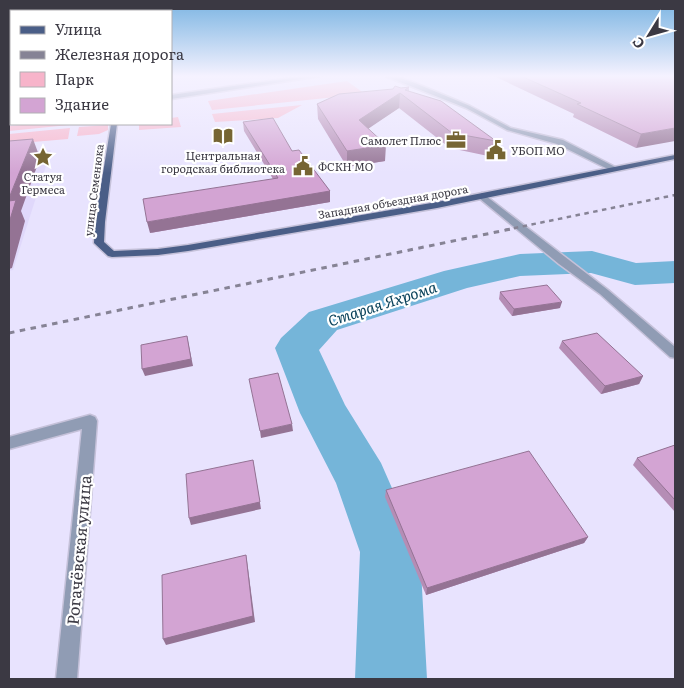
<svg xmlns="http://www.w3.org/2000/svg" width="684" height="688" font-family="Literata,serif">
<rect width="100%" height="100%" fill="#e8e3fe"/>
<polygon fill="#e0d8fb" points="51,150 13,270 9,271 9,154"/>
<g fill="#f7b4ca">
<polygon points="347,81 365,94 212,110 208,101"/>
<polygon points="302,105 278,118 215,122 212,114"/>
<polygon points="178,117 181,127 139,130 139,124 171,124 171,118"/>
<polygon points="34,124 70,124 69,125 9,131 9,126"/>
<polygon points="108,125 108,130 99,134 77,136 79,127"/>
<polygon points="70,128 68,139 9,144 9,134"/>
</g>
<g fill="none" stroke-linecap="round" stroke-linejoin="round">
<polygon fill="#75b5d9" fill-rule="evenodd" points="592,251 636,263 675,261 675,283 635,285 591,273 520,276 467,288 337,330 319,350 345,405 381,463 420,552 427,679 355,679 360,552 336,483 300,413 275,348 281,338 309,312 444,271 520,254"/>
<defs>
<g id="minor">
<polygon points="304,76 321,76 171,99 171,95"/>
<polygon points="385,76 395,76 415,83 470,106 511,128 563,140 619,169 612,171 557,144 507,130 466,108"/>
<polygon points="482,193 608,290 675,347 675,358 670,357 600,294 559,264 479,198 478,196"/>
<polygon points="90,415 95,417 97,421 77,679 56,679 82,429 9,449 9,437"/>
</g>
<g id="major">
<rect x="9" y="112" width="2" height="4"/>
<polygon points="111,124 117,124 105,222 104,242 114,251 158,249 188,245 437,202 675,155 675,159 437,208 188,251 158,255 112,257 108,256 94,243 95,222"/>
</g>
</defs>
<use href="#minor" stroke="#c5c1d9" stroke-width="3"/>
<use href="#major" stroke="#c5c1d9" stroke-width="3"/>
<use href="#minor" fill="#909cb4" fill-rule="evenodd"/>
<use href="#major" fill="#4a5e87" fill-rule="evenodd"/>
<polyline stroke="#868395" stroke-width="2.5" stroke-dasharray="4.5 4.5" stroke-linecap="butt" points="505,230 675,195"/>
<polyline stroke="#868395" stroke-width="3" stroke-dasharray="5.5 5.5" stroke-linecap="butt" points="9,333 511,229"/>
</g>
<g fill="#b58db5">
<polygon points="494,76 675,76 636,148 573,117 574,114"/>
<polygon points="409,87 409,91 496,141 493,157 450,148 399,108 368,128 385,161 347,167 318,119 317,104 393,89"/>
<polygon points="243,122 292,151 330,191 330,202 150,233 273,179 244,131"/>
<polygon points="500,292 560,308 512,316 499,299"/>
<polygon points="562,341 643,376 639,384 601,394 559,348"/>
<polygon points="675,445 675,512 633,465 637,458"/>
<polygon points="386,490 588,537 584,543 426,595 385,497"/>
</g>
<g fill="#947394">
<polygon points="400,93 399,108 359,135 359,120"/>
<polygon points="675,128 675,141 636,148 641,134"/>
<polygon points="33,139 40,158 21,211 25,221 12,268 9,269 9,198"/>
<polygon points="386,145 385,161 347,167 347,151"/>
<polygon points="330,191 330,202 150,233 147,222"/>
<polygon points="562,302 560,308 512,316 514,309"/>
<polygon points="187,336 193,366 145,376 142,369"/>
<polygon points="643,376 639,384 601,394 605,386"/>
<polygon points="292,424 293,431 261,438 260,431"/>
<polygon points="253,460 261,509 191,525 189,518"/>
<polygon points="588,537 584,543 426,595 427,588"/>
<polygon points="246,555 247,561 255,622 166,645 163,639"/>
</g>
<g fill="#d3a4d3" stroke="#947394">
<polygon points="521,76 675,76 675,128 641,134 577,104 581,103"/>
<polygon points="395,86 401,88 409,87 405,90 441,101 496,141 452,133 400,93 359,120 386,145 347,151 317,104 339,94 393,89"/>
<polygon points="273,118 292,151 299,150 330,191 147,222 143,199 278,178 243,122"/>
<polygon points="33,139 9,198 9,141"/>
<polygon points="16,200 9,223 9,201"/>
<polygon points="547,285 562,302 514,309 500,292"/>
<polygon points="597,333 643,376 605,386 562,341"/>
<polygon points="187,336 191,359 142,369 141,345"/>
<polygon points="278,373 292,424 260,431 249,379"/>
<polygon points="675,445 675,500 637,458"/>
<polygon points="529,451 588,537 427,588 386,490"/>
<polygon points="253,460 260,502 189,518 186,474"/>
<polygon points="246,555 253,616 163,639 162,575"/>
</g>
<linearGradient id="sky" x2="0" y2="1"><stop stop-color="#7ab4e2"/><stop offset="0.44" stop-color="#f5f2ff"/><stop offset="1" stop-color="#f5f2ff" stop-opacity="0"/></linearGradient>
<rect width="684" height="173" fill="url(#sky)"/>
<defs>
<symbol id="library-bare" viewBox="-9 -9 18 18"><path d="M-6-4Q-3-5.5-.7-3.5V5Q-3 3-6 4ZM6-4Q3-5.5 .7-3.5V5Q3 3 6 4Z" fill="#766533" stroke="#fff" stroke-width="2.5" paint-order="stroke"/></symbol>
<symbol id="office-bare" viewBox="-9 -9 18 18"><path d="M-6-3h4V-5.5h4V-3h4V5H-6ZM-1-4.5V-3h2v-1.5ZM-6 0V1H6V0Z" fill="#766533" stroke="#fff" stroke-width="2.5" paint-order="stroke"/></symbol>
<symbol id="civic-bare" viewBox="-9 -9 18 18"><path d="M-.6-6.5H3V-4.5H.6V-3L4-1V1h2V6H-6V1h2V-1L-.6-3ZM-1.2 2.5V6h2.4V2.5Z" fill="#766533" stroke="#fff" stroke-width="2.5" paint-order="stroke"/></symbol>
<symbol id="sight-bare" viewBox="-9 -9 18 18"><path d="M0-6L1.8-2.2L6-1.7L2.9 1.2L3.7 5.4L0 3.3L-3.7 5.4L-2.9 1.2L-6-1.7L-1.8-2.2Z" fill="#766533" stroke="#fff" stroke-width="2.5" paint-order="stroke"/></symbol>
</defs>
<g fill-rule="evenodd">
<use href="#library-bare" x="209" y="122" width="28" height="28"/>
<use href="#office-bare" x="442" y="126" width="28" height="28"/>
<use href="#civic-bare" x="482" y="136" width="28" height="28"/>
<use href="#sight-bare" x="29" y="143" width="28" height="28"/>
<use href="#civic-bare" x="289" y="152" width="28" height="28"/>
</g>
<g text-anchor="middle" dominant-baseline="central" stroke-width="4.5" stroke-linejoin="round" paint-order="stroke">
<g font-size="11" fill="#3b3943" stroke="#fff" text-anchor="start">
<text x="441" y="140" text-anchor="end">Самолет Плюс</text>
<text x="511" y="150">УБОП МО</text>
<text x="223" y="155" text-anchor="middle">Центральная<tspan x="223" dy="13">городская библиотека</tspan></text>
<text x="318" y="166">ФСКН МО</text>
<text x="43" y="176" text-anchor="middle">Статуя<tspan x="43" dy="13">Гермеса</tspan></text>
</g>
<g font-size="11" fill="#3b3943" stroke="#fff">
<text transform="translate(93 190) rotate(-83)">улица Семенюка</text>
<text transform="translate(393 201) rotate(-10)">Западная объездная дорога</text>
</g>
<g font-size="15" font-style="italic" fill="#0a425a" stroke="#fff">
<text transform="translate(382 303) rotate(-18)">Старая Яхрома</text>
</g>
<g font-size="16" fill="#3b3943" stroke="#fff">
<text transform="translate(78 550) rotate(-85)">Рогачёвская улица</text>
</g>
</g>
<rect width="684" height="688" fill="none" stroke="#3b3943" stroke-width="20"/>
<rect x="10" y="10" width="162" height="115" fill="#ffffff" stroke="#b1b0b4"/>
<rect x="20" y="26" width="25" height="8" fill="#4a5e87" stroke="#b1b0b4"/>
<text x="55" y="35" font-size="15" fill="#3b3943">Улица</text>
<rect x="20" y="51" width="25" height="8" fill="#868395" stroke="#b1b0b4"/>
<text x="55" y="60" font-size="15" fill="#3b3943">Железная дорога</text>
<rect x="20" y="72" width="25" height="15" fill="#f7b4ca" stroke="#b1b0b4"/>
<text x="55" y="85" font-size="15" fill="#3b3943">Парк</text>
<rect x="20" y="98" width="25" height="15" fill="#d3a4d3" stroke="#b1b0b4"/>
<text x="55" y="110" font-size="15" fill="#3b3943">Здание</text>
<g transform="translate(649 35) rotate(233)" stroke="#ffffff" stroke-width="4" paint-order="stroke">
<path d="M0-4L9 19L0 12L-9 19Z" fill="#3b3943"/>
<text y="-8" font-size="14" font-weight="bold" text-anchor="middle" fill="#3b3943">С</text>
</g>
</svg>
